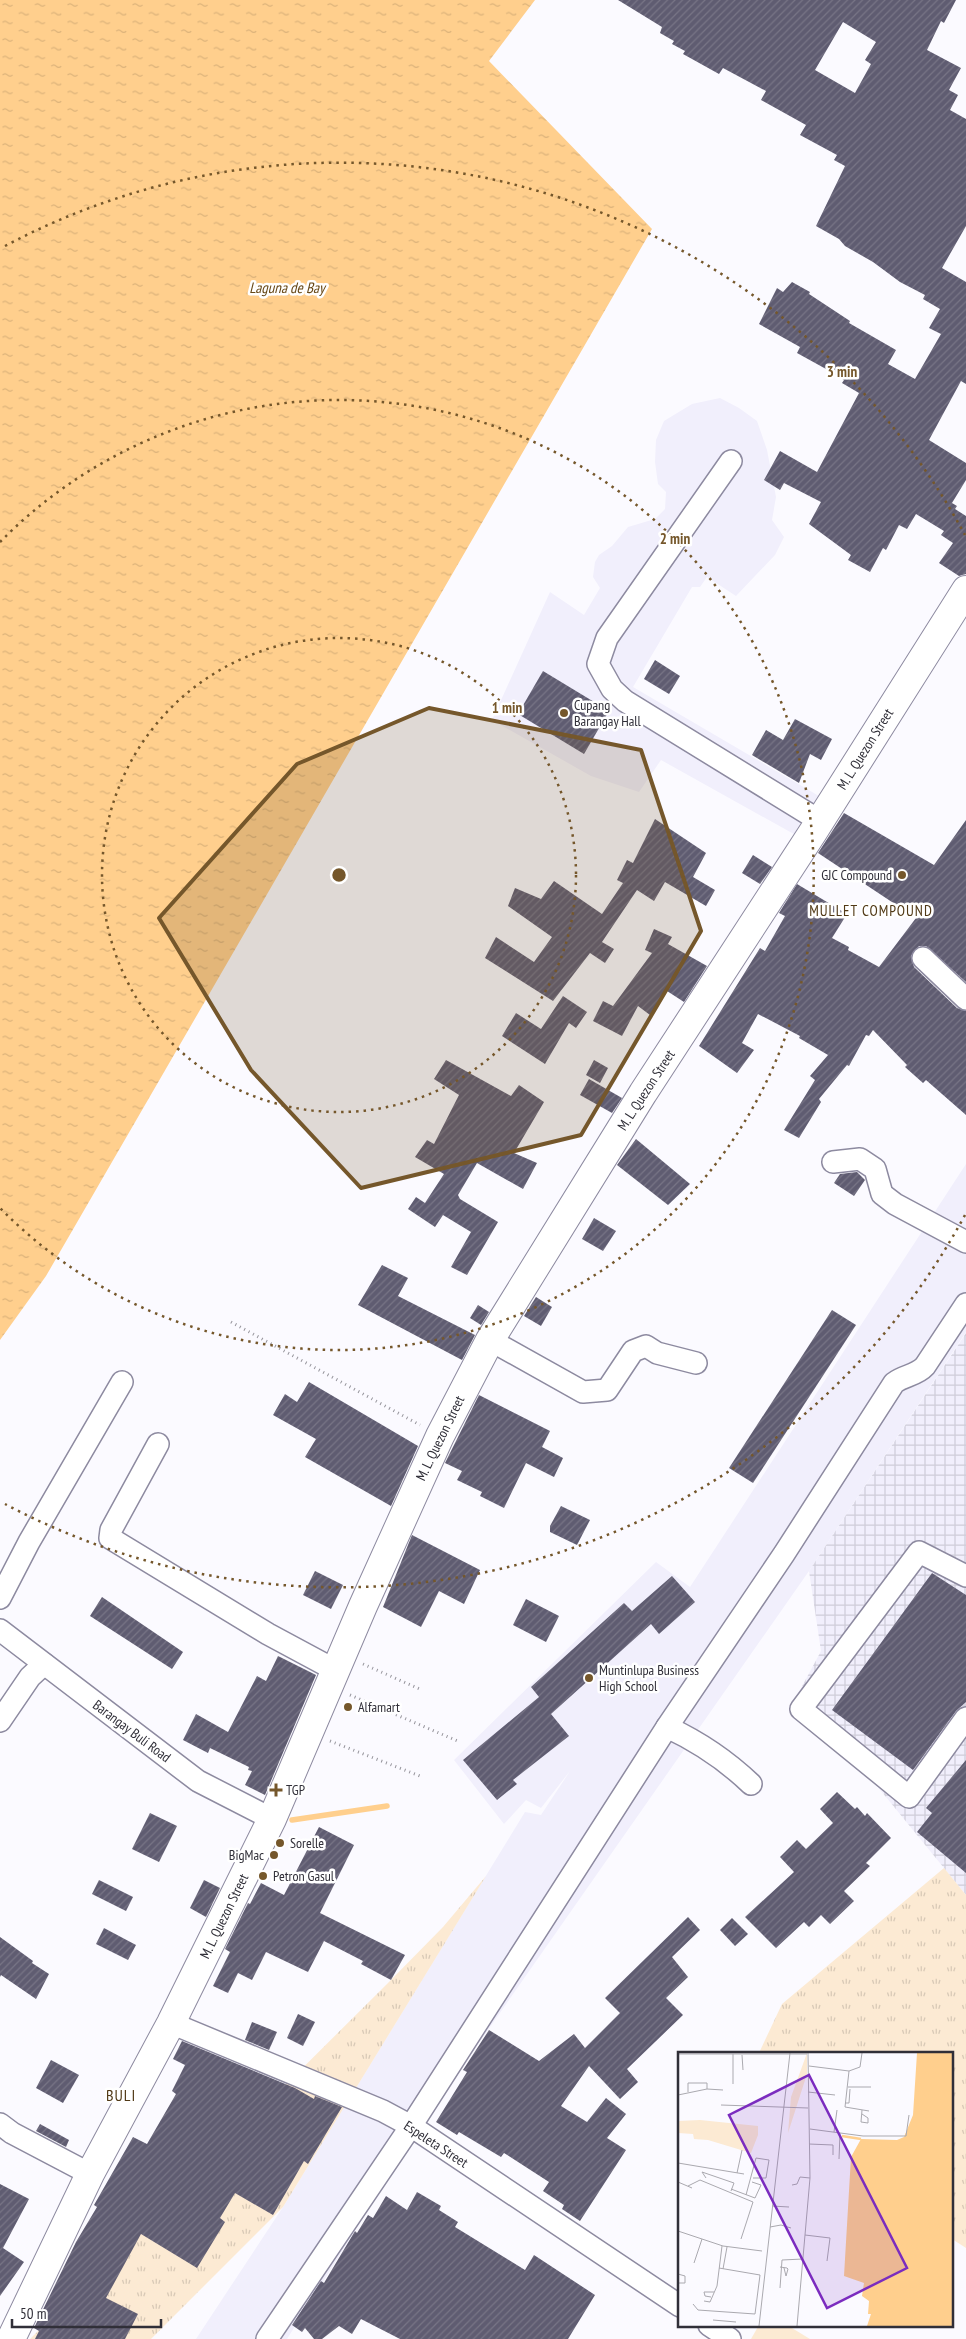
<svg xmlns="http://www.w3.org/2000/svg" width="966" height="2339" font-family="'PT Sans Narrow',sans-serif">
<defs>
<pattern id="industrial-grid" width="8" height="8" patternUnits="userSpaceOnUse" patternTransform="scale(1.25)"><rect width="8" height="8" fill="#f1effc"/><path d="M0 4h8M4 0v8" fill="none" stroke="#cfcdd9"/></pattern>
<pattern id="grass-tufts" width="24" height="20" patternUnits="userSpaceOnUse" patternTransform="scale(1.25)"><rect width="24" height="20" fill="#fcead3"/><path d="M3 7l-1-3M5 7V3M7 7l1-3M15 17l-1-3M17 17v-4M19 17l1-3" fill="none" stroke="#d8c9b6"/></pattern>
<pattern id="water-ripples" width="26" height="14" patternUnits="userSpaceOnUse" patternTransform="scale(1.25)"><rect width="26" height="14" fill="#ffcf8d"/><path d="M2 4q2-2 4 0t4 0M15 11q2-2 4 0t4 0" fill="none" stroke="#dbb27a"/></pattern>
<pattern id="building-hatch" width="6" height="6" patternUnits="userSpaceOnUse" patternTransform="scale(1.25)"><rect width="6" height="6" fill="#5f5c71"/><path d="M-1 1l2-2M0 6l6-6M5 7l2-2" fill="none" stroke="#787586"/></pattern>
</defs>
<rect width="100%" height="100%" fill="#fbfaff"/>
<g fill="#f1effc">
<polygon points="720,398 739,408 757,421 767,450 776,497 772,520 784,537 775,555 736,596 707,577 700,587 692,587 633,687 824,799 801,838 661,760 639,792 591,776 492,720 550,592 584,615 600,588 593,577 595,562 599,555 612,546 628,527 655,519 665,509 666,492 658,484 655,462 656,440 664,421 692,404"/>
<polygon points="966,1164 966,1332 809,1571 418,2130 287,2339 196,2339 283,2207 525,1812 541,1815 570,1771 541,1808 526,1800 504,1824 454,1760 656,1562 690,1587"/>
</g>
<polygon fill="url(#industrial-grid)" points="966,1333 966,1895 850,1753 792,1705 821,1651 809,1571"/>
<g fill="url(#grass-tufts)">
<polygon points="944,1868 966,1895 966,2248 952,2239 952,2053 759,2053 782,2004"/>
<polygon points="486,1876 283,2207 151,2339 30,2339 387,1984 443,1927"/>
</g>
<polygon fill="#fcead3" points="759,2325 787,2325 810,2339 751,2339"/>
<polygon fill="url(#water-ripples)" points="0,0 535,0 489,61 652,229 46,1276 0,1340"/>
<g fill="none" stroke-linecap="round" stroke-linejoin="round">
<polyline stroke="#ffcf8d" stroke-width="5.5" points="292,1820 387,1806"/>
</g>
<g fill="url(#building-hatch)" fill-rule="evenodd">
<path d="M618,0H956L944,23L941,21L927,50L961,68L949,90L958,95L950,110L966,119V226L942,268L966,282V384L961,381L929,440L966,463V480L952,503L957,506L955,509L966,516V574L959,576L939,563L953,543L941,535L944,531L916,514L907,529L899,525L886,550L883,548L870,572L848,560L851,555L809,524L821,502L784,483L780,490L764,480L780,451L817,472L859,393L842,383L844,380L826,369L797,353L800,347L759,324L777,288L783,292L792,282L810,292L809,294L850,321L849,323L896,350L888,364L915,379L941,334L929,328L940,309L923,299L925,295L900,282L873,262L845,246L839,239L816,226L845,166L834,160L837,155L800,135L806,125L761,100L766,91L723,68L719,74L683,54L685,51L672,44L674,41L660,33L662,27ZM843,22L876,42L865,60L871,64L855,93L815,70Z"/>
<polygon points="655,660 680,676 669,694 644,679"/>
<polygon points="543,671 609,711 584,754 518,714"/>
<polygon points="795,719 832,739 821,760 810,754 799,783 752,755 766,730 783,740"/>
<polygon points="844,813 934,865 966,820 966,982 926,946 919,946 911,956 914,967 957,1008 966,1011 966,1115 926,1080 923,1083 905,1067 907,1065 873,1030 869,1036 866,1035 849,1066 847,1065 819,1099 821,1102 799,1138 784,1130 815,1080 810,1076 828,1055 799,1038 800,1036 758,1014 742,1043 754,1050 737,1073 699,1046 760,948 765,951 785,916 779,913 797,884 847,914 832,938 849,947 848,950 879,967 916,918 818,853"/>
<polygon points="655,819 706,853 693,877 715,890 706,906 665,882 654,901 637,890 602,942 614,949 605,963 590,953 553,1001 485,958 496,937 534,962 552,937 508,906 515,888 541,899 554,881 602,914 623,883 617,880 627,860 633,863"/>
<polygon points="753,855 772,867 760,884 742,873"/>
<polygon points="654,929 672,937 668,944 707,966 684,1002 667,991 650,1015 638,1006 622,1036 593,1021 603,1001 613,1006 652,953 645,950"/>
<polygon points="563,996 587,1012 576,1028 569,1023 545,1064 502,1036 516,1013 541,1029"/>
<polygon points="446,1060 511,1096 519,1085 544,1102 514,1153 537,1163 523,1189 477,1163 458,1195 460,1199 498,1222 467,1275 451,1267 471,1232 443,1215 435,1227 408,1209 416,1197 425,1203 444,1174 415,1157 427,1140 434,1144 459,1095 434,1079"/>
<polygon points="594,1060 608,1068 600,1083 586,1075"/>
<polygon points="589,1079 622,1098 612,1113 580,1095"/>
<polygon points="636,1139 690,1184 668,1205 617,1165"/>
<polygon points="857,1172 865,1180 854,1196 834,1183 840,1174"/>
<polygon points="594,1218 616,1231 603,1251 582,1239"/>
<polygon points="382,1265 408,1278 398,1296 475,1335 462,1360 358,1305"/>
<polygon points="536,1297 552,1307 541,1326 524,1316"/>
<polygon points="478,1305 489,1312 481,1325 470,1318"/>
<polygon points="832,1310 856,1325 753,1483 729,1468"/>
<polygon points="309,1382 418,1446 391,1506 305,1457 316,1439 273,1415 285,1394 297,1402"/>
<polygon points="479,1395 550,1431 542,1447 563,1458 554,1477 526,1463 504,1508 480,1496 482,1492 457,1480 462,1471 445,1463"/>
<polygon points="561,1506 590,1520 577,1545 550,1532 550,1526"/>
<polygon points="412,1535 480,1570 464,1604 439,1591 421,1627 383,1607"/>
<polygon points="315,1571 343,1585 331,1609 303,1595"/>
<polygon points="932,1573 966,1595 966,1702 956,1711 913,1770 832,1710"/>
<polygon points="672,1576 695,1602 659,1634 651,1624 551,1714 569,1736 513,1780 517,1784 497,1800 463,1760 539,1697 531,1687 624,1603 632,1611"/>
<polygon points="102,1597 183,1652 172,1669 90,1616"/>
<polygon points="526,1599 559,1616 546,1642 513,1625"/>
<polygon points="278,1656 316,1675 265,1795 245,1785 252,1771 248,1770 249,1767 210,1748 208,1753 183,1740 196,1714 228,1732 257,1676 266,1681"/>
<polygon points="966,1760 966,1873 917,1832 932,1813 926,1808"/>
<polygon points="837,1792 855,1809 857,1807 865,1816 867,1813 891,1838 866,1863 870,1866 844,1891 854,1901 830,1924 821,1915 809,1927 804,1922 776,1948 745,1917 794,1872 780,1857 797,1840 806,1849 833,1823 820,1809"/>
<polygon points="150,1813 177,1826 159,1862 132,1849"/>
<polygon points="319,1827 354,1845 320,1913 405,1955 391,1980 361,1964 363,1961 324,1941 308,1972 266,1952 252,1980 238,1973 228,1993 213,1986 230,1952 225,1949 248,1903 250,1904 261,1883 284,1895"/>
<polygon points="99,1880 133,1897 126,1911 92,1894"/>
<polygon points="204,1880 220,1888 206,1917 190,1908"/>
<polygon points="688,1917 700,1930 672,1957 688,1977 666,1998 683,2015 627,2069 638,2082 620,2099 589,2066 561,2106 587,2122 606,2098 626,2114 607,2138 626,2150 580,2221 562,2209 564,2205 543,2191 549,2182 504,2153 501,2157 459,2132 457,2135 436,2122 467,2072 463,2070 489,2030 539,2061 574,2034 585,2048 620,2013 605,1998"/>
<polygon points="732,1918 748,1934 735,1946 720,1930"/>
<polygon points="104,1928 136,1945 128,1960 96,1944"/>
<polygon points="0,1937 33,1961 32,1963 49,1974 36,1999 1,1975 0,1977"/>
<polygon points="298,2014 315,2022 303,2046 287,2038"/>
<polygon points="252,2022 277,2032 269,2050 245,2040"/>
<polygon points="182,2041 295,2088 314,2099 315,2096 342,2107 308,2164 304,2161 273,2215 235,2193 220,2218 225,2222 197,2268 141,2234 106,2298 138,2314 125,2339 35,2339 39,2331 34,2328 76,2242 97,2207 94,2205 133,2137 147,2144 176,2094 172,2091 185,2065 173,2059"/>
<polygon points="51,2060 79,2075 63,2103 36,2088"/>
<polygon points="40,2124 69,2140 66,2147 36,2131"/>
<polygon points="0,2184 29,2199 3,2248 24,2262 0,2296"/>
<polygon points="417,2192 441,2206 439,2210 458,2222 455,2227 525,2270 534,2255 595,2295 568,2339 400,2339 361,2319 352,2334 339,2326 322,2339 314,2339 305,2328 302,2332 292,2325 321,2281 324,2283 355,2231 357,2233 368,2215 373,2218 386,2196 407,2210"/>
</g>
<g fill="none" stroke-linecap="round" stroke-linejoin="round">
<defs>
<g id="minor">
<polyline points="731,461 607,638 598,664 612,689 625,701 820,821"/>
<polyline points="923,958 966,999"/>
<polyline points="833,1162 860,1159 875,1169 882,1194 895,1204 966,1242"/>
<polyline points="490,1340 583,1392 607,1390 633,1351 646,1346 657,1353 696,1363"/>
<polyline points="158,1444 111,1530 110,1538 268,1634 335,1670"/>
<polyline points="966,1576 919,1552 801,1709 909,1797 966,1718"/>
<polyline points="0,1598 29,1542 122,1382"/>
<polyline points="0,1630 198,1781 272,1819"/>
<polyline points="0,1721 30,1677 44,1664"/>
<path d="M667,1727C699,1742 725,1759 751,1784"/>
<polyline points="171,2023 383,2111 411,2126 680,2306"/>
<polyline points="0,2124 12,2133 90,2174"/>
<polyline points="709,2325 730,2339"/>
<path d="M267,2339L411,2126L667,1727L784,1554L894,1383C904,1375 916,1376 925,1366L966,1304"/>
</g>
<polyline id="major" points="11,2339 90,2174 171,2023 272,1819 363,1606 440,1436 490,1340 643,1093 813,832 966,590"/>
</defs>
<use href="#minor" stroke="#8d8aa0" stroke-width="24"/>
<use href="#major" stroke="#8d8aa0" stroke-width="30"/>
<g stroke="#95949b" stroke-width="3" stroke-dasharray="1 4" stroke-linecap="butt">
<polyline points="231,1322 420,1425"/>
<polyline points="363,1664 422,1690"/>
<polyline points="350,1695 460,1742"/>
<polyline points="330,1741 420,1776"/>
</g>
<use href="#minor" stroke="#fff" stroke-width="21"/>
<use href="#major" stroke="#fff" stroke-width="28"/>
</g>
<path fill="#75572b" fill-opacity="0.2" stroke="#75572b" stroke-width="4" stroke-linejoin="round" d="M429,708L641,750L701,931L581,1135L361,1188L251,1070L159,918L297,764Z"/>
<g fill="none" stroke="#75572b" stroke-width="2.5" stroke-dasharray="2.5 5">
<circle cx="339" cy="875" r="237"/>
<path d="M0 542A475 475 0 1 1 0 1208"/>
<path d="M965 1215A712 712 0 0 1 5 1504M5 246A712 712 0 0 1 965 535"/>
</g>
<g fill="#75572b" stroke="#fff" stroke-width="2">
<circle cx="564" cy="713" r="5"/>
<circle cx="902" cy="875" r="5"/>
<circle cx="589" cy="1678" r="5"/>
<circle cx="348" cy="1707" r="5"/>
<path d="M273.5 1782.5h5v5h5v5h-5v5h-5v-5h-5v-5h5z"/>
<circle cx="280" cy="1843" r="5"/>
<circle cx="274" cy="1855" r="5"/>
<circle cx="263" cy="1876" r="5"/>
</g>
<g text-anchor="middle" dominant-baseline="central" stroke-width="5" stroke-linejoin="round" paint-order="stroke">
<g font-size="14" fill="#302f38" stroke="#fff" text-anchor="start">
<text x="574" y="705">Cupang<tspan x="574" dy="16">Barangay Hall</tspan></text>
<text x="892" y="875" text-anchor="end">GJC Compound</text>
<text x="599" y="1670">Muntinlupa Business<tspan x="599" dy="16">High School</tspan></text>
<text x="358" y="1707">Alfamart</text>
<text x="286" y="1790">TGP</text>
<text x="290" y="1843">Sorelle</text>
<text x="264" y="1855" text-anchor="end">BigMac</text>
<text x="273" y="1876">Petron Gasul</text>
</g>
<g font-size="14" fill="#302f38" stroke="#fff">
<text transform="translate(865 749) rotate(-58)">M. L. Quezon Street</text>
<text transform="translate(646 1090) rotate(-57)">M. L. Quezon Street</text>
<text transform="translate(440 1438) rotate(-64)">M. L. Quezon Street</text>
<text transform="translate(132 1731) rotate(37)">Barangay Buli Road</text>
<text transform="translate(224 1916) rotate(-64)">M. L. Quezon Street</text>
<text transform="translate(436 2144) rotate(33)">Espeleta Street</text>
</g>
<g font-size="15" font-style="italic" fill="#674816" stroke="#fff">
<text x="287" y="287">Laguna de Bay</text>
</g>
<g font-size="15" letter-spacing="1" fill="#513916" stroke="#fff">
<text x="871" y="910">MULLET COMPOUND</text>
</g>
<g font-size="16" letter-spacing="1" fill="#513916" stroke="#fff">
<text x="121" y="2095">BULI</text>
</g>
</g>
<g transform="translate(678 2052)">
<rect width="275" height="275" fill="#fbfaff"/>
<path d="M129,1V22L110,81L113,45ZM22,68L80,74V83L73,101L30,88L16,87L15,82L0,81V69Z" fill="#fcead3"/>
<path d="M239,1H275V274H189L193,262H190L191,249L184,244L186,231L166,224L173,105L183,87L219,88L226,85L235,63Z" fill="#ffcf8d"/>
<path fill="none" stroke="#ffcf8d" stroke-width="2.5" d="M164,84L183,87"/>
<path fill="none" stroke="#aaa9af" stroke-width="1" d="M0,2H129M55,2V32M64,3L65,18M131,14L171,19L182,15L184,1M171,19L167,55L191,59M170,35H193M29,37L45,38M130,40L157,43M0,43L29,37V31H10V40M167,51H171L172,37M43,53L130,56M184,62L190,66V71L183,70L184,58M132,77L185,84H228L231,63M156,80L159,58M131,92L155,93V103M161,107L162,81M0,111L66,122M59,121L64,98M28,126L24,120L56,131L53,139M0,130L14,136M114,133L119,132L122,125L132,126M10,134L22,128L75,150L63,187M53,137L77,146L83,133L74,130M68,143L78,106L91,108L88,126H75M94,154L111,155M92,175L103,173L113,176M0,179L45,194L84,199M127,183L152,186L149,209M16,211L24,187M102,215L109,216L110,217L108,224L106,216M45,217L49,195M0,222L7,224V231H0M102,236L104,208L125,207M33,245L27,244L26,240H36M26,249L32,250L39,234L44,194M15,252L20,258L77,262L82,223L41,216M35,268L58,270M81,274L112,1M119,274L132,126L130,1"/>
<path fill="#7b2cbf" fill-opacity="0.15" stroke="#7b2cbf" stroke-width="2.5" d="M131,23L229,216L149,256L51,63Z"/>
<rect width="275" height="275" fill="none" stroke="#302f38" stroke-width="2.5"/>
</g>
<circle cx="339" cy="875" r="8" fill="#75572b" stroke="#fff" stroke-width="2.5"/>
<g font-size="15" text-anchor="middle" font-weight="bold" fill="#75572b" stroke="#fff" stroke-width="5" stroke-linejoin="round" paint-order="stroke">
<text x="842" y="377">3 min</text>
<text x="675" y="544">2 min</text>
<text x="507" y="713">1 min</text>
</g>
<path d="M12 2319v8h149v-8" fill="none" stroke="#302f38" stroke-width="2.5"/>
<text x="20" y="2319" font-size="15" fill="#302f38" stroke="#ffffff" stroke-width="4" paint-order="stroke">50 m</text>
</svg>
